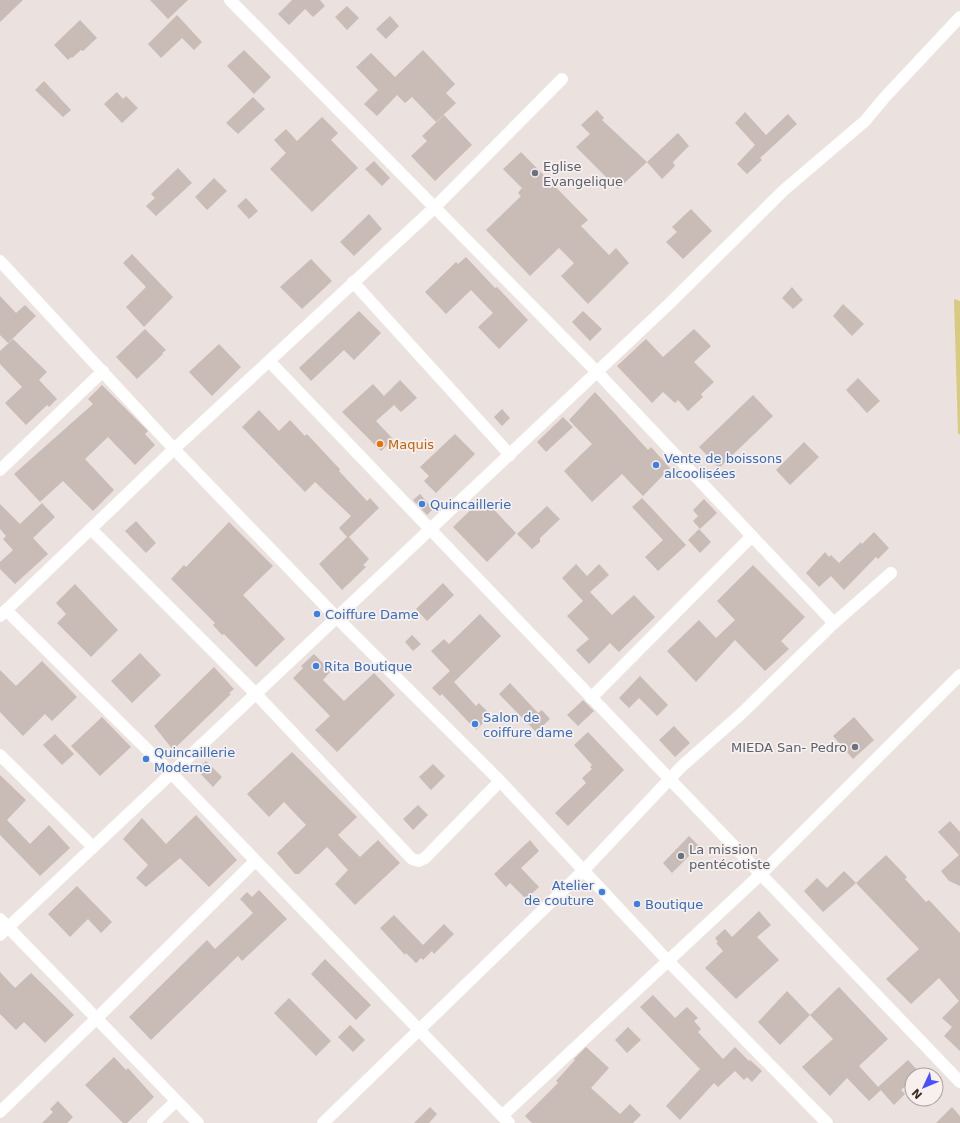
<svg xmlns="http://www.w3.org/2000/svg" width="960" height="1123" font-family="'DejaVu Sans',sans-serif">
<rect width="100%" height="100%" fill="#ebe1de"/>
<polygon fill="#d6cb80" points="954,299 960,301 960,435 958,433"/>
<g fill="#c9bcb6">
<polygon points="0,0 23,0 0,22"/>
<polygon points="150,0 188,0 168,19"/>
<polygon points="292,0 320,0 325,6 313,17 305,9 289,25 278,14"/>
<polygon points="347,6 359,18 347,30 335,17"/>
<polygon points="177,15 202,42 194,50 182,38 161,58 148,44"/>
<polygon points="390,16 399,26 386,39 376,29"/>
<polygon points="80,20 97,38 83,51 81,50 72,58 71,57 68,60 54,45"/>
<polygon points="244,50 271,77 254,94 227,66"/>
<polygon points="423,50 455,84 446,93 456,103 436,122 412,97 405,103 397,95 377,116 364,104 378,90 356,67 371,53 395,77"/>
<polygon points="44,81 71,110 63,117 35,90"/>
<polygon points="117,92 123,99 126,96 138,108 122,123 104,104"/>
<polygon points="253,97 265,109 238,134 226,123"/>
<polygon points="597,110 604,118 602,120 647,162 618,189 576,147 590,134 581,125"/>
<polygon points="745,112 766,135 788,114 797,124 760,158 762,160 747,174 737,164 755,145 735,123"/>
<polygon points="444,115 472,145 435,181 411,156 427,141 422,136"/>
<polygon points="322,117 338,133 331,140 358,168 312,212 270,169 286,153 274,140 286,129 297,141"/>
<polygon points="678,133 689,146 673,162 675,166 662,179 647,162"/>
<polygon points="521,152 588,220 581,226 609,255 616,248 629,263 588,304 561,276 574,263 559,248 530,276 486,230 521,196 518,193 522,188 503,169"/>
<polygon points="374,161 390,178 382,186 365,169"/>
<polygon points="178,168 192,183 156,216 146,206 155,198 151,194"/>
<polygon points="214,178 227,191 207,210 195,197"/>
<polygon points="246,198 258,211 249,219 237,206"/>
<polygon points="691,209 712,231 683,259 666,242 677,232 672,227"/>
<polygon points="369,214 382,229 354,256 340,242"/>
<polygon points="132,254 173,297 144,327 126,307 146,287 123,263"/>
<polygon points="466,257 495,288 497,287 528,320 499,349 478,327 493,313 471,290 446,314 425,292 456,262 458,264"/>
<polygon points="311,259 332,281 302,309 280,287"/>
<polygon points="792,287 803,300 793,309 782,298"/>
<polygon points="0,296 16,313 25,305 36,316 8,343 0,335"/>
<polygon points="843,304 864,324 852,336 833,316"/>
<polygon points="359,311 381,333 354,360 344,350 311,381 299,368"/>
<polygon points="583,311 602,329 590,341 572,322"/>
<polygon points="145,329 166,350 162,353 163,354 137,379 116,357"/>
<polygon points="694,329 711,346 694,362 714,382 701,394 703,397 688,411 678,400 675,403 663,392 652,403 617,366 646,339 663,357"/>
<polygon points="13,339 47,372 39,380 57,399 49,407 47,405 26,425 5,403 22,387 0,364 0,351"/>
<polygon points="219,344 241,367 212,396 189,372"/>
<polygon points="858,378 880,401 867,413 846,390"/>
<polygon points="400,380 417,398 401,412 394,405 376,421 393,439 381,451 342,412 373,384 384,396"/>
<polygon points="102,385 148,431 145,434 155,445 135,465 108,437 85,459 114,490 93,511 63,481 40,502 14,474 93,404 88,399"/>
<polygon points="595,392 648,450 651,447 670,468 643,496 622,474 592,502 564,471 592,444 569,420"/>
<polygon points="753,395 773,416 719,468 699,447"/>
<polygon points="502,409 510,418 502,426 494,417"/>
<polygon points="259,410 279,431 290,420 305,436 307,434 334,463 340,469 339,471 367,501 370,498 379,508 349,537 369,559 363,565 366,567 342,590 319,564 347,537 339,528 351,516 315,482 305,492 242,427"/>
<polygon points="563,417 573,427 546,452 537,442"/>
<polygon points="455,434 475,454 436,493 424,481 429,476 420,467"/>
<polygon points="804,442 819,457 790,485 776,470"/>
<polygon points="420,494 433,509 427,515 413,500"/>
<polygon points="483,498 516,533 487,562 453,527"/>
<polygon points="642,498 686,545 658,571 645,557 663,540 632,507"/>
<polygon points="704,499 717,513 700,529 693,521 698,516 693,510"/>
<polygon points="42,503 55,517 33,538 48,554 15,584 0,569 0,562 13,550 3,539 6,536 0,529 0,504 20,524"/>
<polygon points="547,506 560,519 540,538 540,542 532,549 517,534"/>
<polygon points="136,521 156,543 146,553 125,531"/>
<polygon points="229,522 273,566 243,595 285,639 256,667 224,634 222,635 213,625 215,623 171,579 184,565 186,567"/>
<polygon points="699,529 711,542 700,553 688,540"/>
<polygon points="874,532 889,548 878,559 876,557 844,590 831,576 819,587 806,573 825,552 829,557 831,555 839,563 861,542 862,544"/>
<polygon points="576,564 587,576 599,564 609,575 590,592 612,615 634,595 655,617 619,652 610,643 589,664 576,650 589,639 567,616 583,601 562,578"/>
<polygon points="753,565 805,617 781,641 789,649 765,671 735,640 696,682 667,651 699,620 716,638 735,620 717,601"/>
<polygon points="443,583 454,595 427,621 416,609"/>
<polygon points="75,584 118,630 91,657 57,623 66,614 56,603"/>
<polygon points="480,614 501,636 454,682 476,706 479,703 491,715 476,730 442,694 440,696 432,688 450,671 431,651 444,639 449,644"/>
<polygon points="412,635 421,644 413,651 405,642"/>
<polygon points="140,653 161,675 132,703 111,681"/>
<polygon points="314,654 331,671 323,680 344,701 374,673 395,695 337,752 315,730 330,716 293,678 303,668 301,666"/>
<polygon points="42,661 77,697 52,721 45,714 23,736 0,712 0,670 16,686"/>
<polygon points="214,667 234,689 229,693 231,694 173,750 154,726"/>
<polygon points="640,676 668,705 657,716 639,698 629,708 619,698"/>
<polygon points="510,683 538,713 542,710 550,719 536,732 499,694"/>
<polygon points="583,700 594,711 578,726 567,715"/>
<polygon points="102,717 131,747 100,776 71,746"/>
<polygon points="854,717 874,740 853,759 833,736"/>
<polygon points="674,726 690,743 675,757 659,740"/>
<polygon points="588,732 624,770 568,826 555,813 586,783 582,778 592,769 590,767 592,765 574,745"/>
<polygon points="55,734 74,754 62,765 43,745"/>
<polygon points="292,752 357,817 338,835 360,857 378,840 400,863 355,905 335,884 348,870 327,847 299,874 295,874 277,853 306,825 284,802 269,817 247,794"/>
<polygon points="206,761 222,777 213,787 197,770"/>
<polygon points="433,764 445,776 431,790 419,777"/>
<polygon points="0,775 26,800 7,820 30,844 49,825 70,848 40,876 0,835"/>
<polygon points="418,805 428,815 413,830 403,819"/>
<polygon points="196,815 237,860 209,887 180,858 146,887 136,878 148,865 123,839 142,818 166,844"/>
<polygon points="950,821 960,832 960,886 949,881 941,871 959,855 938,832"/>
<polygon points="689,836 699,846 672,873 663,863"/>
<polygon points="530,840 539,851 521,868 539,887 526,899 510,883 506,887 494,874"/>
<polygon points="886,855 907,877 905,879 926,902 929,900 960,933 960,1051 944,1036 952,1027 942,1018 959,1001 939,978 911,1004 886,979 919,949 856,883"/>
<polygon points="844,871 856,883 823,912 804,891 817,878 827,888"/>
<polygon points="77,886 112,922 101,933 88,919 70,937 48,914"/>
<polygon points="259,890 287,919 242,961 238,956 151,1040 129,1017 207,940 215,949 253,913 240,899 247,892 252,897"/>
<polygon points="759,911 771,925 757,937 779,960 736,999 705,968 723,951 716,943 718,942 715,938 725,929 732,937"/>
<polygon points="394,915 423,945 444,924 454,934 434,954 432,951 423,960 421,958 416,963 406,953 405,955 380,928"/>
<polygon points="325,959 371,1005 356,1020 311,974"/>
<polygon points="0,972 15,988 31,973 74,1015 45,1043 24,1022 16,1030 0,1014"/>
<polygon points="839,987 888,1039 859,1066 881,1090 869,1101 847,1078 830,1096 802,1067 833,1039 810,1015"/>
<polygon points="787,991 810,1015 780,1045 758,1022"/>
<polygon points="653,995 675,1018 687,1007 698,1018 694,1021 701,1029 698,1032 723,1059 735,1047 749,1061 750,1060 762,1071 752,1082 747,1077 744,1080 735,1071 718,1087 714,1083 680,1120 666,1106 700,1069 640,1007"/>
<polygon points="289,998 331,1041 316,1056 274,1013"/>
<polygon points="350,1025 365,1040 353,1052 338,1037"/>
<polygon points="628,1027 641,1040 627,1053 615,1040"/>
<polygon points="586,1047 609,1068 591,1088 620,1114 630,1104 641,1115 633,1123 532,1123 525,1116 558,1083 556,1081 575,1060 574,1059"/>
<polygon points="114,1057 126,1070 128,1068 154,1097 127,1123 123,1123 85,1085"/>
<polygon points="908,1060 920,1073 912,1075 912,1080 901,1090 905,1094 894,1105 878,1087"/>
<polygon points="58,1101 73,1117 67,1123 42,1123 53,1112 50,1109"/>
<polygon points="430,1107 437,1114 429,1123 414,1123"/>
<polygon points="952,1107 960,1116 960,1123 936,1123"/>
</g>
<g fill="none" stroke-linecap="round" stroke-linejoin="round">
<g stroke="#fff" stroke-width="12">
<polyline points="230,0 597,372 834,623"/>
<polyline points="0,261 174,449 337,618 500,781 668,961 827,1123"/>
<polyline points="353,282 510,455"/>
<polyline points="269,361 960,1082"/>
<polyline points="0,470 103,371"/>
<polyline points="91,529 256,694 412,859 419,861 425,858 500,781"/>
<polyline points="6,610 172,774 509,1123"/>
<polyline points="0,616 174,449 434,208 562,79"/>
<polyline points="591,698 752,536"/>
<polyline points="0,755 93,847"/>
<polyline points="0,919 198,1123"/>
<polyline points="0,935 670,303 784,190 865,121 885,97 960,17"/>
<polyline points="0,1112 96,1019 255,861"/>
<polyline points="502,1116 761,874 960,675"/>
<polyline points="153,1123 176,1101"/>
<polyline points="323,1123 584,870 682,766 741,714 834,623 891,573"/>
</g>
</g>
<g fill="#6b7280" stroke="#f7f0ee" stroke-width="1.5">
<circle cx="535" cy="173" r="4"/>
<circle cx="855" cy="747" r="4"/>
<circle cx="681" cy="856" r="4"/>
</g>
<circle fill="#e8710a" stroke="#f7f0ee" stroke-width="1.5" cx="380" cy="444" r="4"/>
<g fill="#3f7fe0" stroke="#f7f0ee" stroke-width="1.5">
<circle cx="656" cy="465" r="4"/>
<circle cx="422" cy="504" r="4"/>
<circle cx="317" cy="614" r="4"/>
<circle cx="316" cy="666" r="4"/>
<circle cx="475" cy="724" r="4"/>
<circle cx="146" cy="759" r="4"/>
<circle cx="602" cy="892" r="4"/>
<circle cx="637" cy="904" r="4"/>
</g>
<g text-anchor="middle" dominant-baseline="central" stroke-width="3.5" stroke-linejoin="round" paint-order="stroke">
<g font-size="13" fill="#5b616d" stroke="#f7f0ee" text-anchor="start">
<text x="543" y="166">Eglise<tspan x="543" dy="15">Evangelique</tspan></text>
<text x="847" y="747" text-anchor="end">MIEDA San- Pedro</text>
<text x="689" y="849">La mission<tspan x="689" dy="15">pentécotiste</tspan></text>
</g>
<g font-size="13" fill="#c56008" stroke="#f7f0ee" text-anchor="start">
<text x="388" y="444">Maquis</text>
</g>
<g font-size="13" fill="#366cbe" stroke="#f7f0ee" text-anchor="start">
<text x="664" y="458">Vente de boissons<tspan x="664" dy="15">alcoolisées</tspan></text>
<text x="430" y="504">Quincaillerie</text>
<text x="325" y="614">Coiffure Dame</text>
<text x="324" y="666">Rita Boutique</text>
<text x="483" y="717">Salon de<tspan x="483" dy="15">coiffure dame</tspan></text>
<text x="154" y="752">Quincaillerie<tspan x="154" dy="15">Moderne</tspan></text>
<text x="594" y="885" text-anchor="end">Atelier<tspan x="594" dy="15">de couture</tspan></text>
<text x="645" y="904">Boutique</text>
</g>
</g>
<g transform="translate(924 1087) rotate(226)"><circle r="19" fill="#f7f0ee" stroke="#aca19b"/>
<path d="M0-3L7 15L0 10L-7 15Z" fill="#494ffe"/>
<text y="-6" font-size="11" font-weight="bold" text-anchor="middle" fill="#3c2b1e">N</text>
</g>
</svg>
